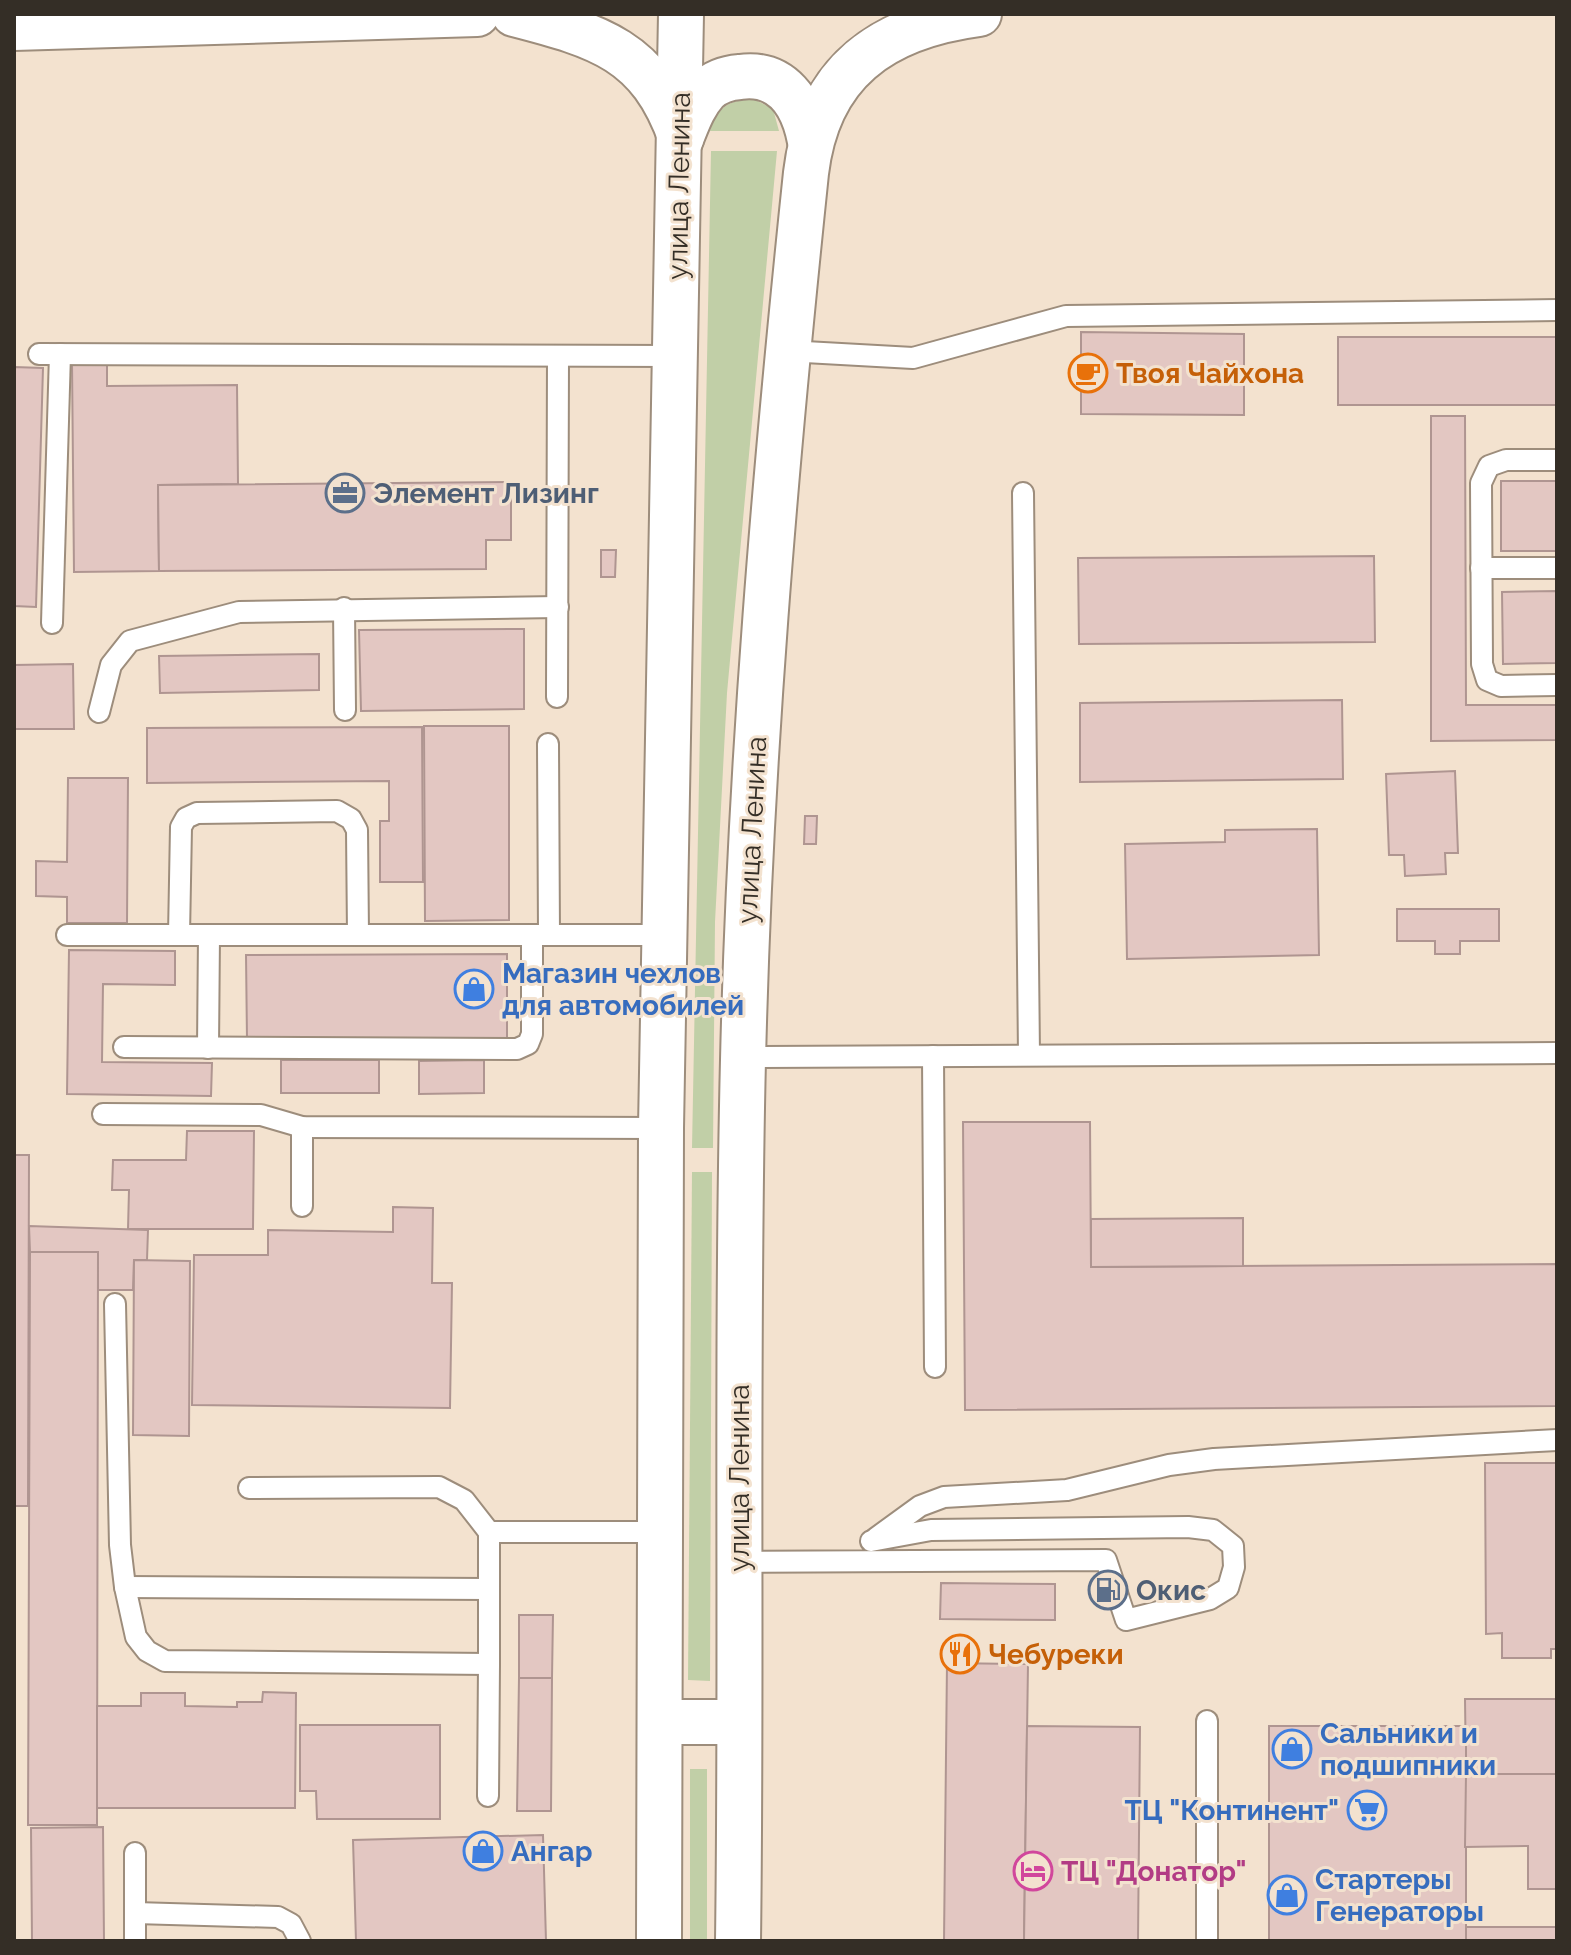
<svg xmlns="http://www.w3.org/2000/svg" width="1571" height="1955" font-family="Raleway,sans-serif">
<rect width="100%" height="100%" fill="#f3e2cf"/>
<g fill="#c1cfa7">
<path d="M752,98L773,109L779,131H710C717,107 727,102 752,98Z"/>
<polygon points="711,151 777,151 727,693 715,922 713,1148 692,1148"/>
<polygon points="692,1172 712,1172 710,1681 688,1680"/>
<rect x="690" y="1769" width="17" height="172"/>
</g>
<g fill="#e3c7c2" stroke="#af9591" stroke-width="2">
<polygon points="1081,332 1244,334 1244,415 1081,414"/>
<rect x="1338" y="337" width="219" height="68"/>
<polygon points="107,361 107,386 237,385 238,484 158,485 159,571 74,572 72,362"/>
<polygon points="14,367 43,368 36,607 14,606"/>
<polygon points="1431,416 1465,416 1466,705 1557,705 1557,740 1431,741"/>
<rect x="1501" y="481" width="56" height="70"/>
<polygon points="511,482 511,540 486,540 486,569 159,571 158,485"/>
<polygon points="601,550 616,550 615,577 601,577"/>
<polygon points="1374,556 1375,642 1079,644 1078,558"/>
<polygon points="1557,591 1557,663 1503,664 1502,592"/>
<polygon points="524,629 524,709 361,711 359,630"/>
<polygon points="319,654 319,690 160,693 159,656"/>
<polygon points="73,664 74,729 14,729 14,665"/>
<polygon points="1342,700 1343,779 1080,782 1080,703"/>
<polygon points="424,726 509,726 509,920 425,921"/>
<polygon points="422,727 423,882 380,882 380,821 389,821 389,781 147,783 147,728"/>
<polygon points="1455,771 1458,853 1445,853 1446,874 1405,876 1404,855 1389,855 1386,774"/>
<polygon points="68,778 128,778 127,923 67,923 67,897 36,896 36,861 67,862"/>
<polygon points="805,816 817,816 816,844 804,844"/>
<polygon points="1317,829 1319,955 1127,959 1125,844 1225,842 1225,830"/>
<polygon points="1397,909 1499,909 1499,941 1460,941 1460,954 1435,954 1435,941 1397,941"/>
<polygon points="69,950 175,951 175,985 103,984 102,1062 212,1063 211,1096 67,1094"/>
<polygon points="507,954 507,1039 247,1040 246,955"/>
<rect x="281" y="1060" width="98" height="33"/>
<polygon points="484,1060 484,1093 419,1094 419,1061"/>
<polygon points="963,1122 1090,1122 1091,1267 1557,1264 1557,1406 965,1410"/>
<polygon points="187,1131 254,1131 253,1229 128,1229 129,1190 112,1190 113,1160 186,1160"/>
<polygon points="14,1155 29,1155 28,1506 14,1506"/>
<polygon points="393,1207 433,1208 432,1283 452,1283 450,1408 192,1405 194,1255 268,1255 268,1230 393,1232"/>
<polygon points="1243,1218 1243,1266 1091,1267 1091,1219"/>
<polygon points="29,1226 148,1230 147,1260 134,1260 133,1290 98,1290 98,1252 30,1252"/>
<polygon points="30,1252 98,1252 97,1825 28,1825"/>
<polygon points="134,1260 190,1261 189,1436 133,1435"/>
<polygon points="1485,1463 1557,1463 1557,1649 1551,1649 1551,1658 1502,1658 1502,1633 1486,1634"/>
<polygon points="941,1583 1055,1584 1055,1620 940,1619"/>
<polygon points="519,1615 553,1615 552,1678 519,1678"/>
<rect x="947" y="1645" width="25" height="18"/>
<polygon points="947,1663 1028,1664 1024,1941 944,1941"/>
<polygon points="519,1678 552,1678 551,1811 517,1811"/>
<polygon points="263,1692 296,1693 295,1808 97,1808 97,1706 141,1706 141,1693 185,1693 185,1706 237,1707 237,1702 262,1702"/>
<polygon points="1465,1699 1557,1699 1557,1774 1466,1774"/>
<polygon points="300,1725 440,1725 440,1819 317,1819 316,1791 300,1791"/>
<polygon points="1027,1726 1140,1727 1138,1941 1024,1941"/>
<rect x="1269" y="1726" width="197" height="215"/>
<polygon points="1466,1774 1557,1774 1557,1889 1528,1889 1528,1846 1465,1847"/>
<polygon points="103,1827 104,1941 32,1941 31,1828"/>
<polygon points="543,1835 546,1941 356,1941 353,1840"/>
<rect x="1466" y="1927" width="91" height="14"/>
</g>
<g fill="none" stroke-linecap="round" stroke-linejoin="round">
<defs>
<g id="lane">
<polyline points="787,351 913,358 1066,316 1557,310"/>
<polyline points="39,354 677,356"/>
<polyline points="1557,460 1506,460 1489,466 1481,483 1482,664 1487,680 1501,686 1557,685"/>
<polyline points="1023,493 1029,1055"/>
<polyline points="1481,568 1557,568"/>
<polyline points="344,608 345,710"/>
<polyline points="52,623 60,354"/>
<polyline points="557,697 558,356"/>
<polyline points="99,712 111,665 130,641 239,612 558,607"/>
<polyline points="548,744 549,935"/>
<polyline points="67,935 666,935"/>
<polyline points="179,935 181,827 186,818 197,813 337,811 351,819 357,830 358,935"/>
<polyline points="124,1047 517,1049 528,1044 532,1034 532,935"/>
<polyline points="208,1048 209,935"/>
<polyline points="933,1056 935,1367"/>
<polyline points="743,1057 1557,1053"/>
<polyline points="103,1114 261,1115 302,1127 661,1128"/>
<polyline points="302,1127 302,1206"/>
<polyline points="115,1304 120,1545 125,1587 136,1637 147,1651 165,1661 489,1664 489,1532"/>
<polyline points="249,1488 439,1487 464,1500 489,1532 661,1532"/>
<polyline points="876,1538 920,1506 944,1497 1067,1490 1169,1465 1214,1459 1557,1440"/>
<polyline points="739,1562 1106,1560 1126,1620 1210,1599 1228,1588 1234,1567 1233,1546 1213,1530 1188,1527 931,1530 871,1541"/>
<polyline points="125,1587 488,1589"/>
<polyline points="488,1796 489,1664"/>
<polyline points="135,1853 135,1941"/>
<polyline points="135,1913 278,1917 291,1924 300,1941"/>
<polyline points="1207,1941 1207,1721"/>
</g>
<g id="secondary">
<path d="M514,14C599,36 650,50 681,139"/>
<polyline points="14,28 477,14"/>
</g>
<g id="primary">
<path d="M682,136C688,121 694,104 706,91C715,82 727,78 740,77C782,71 803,104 810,141"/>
<polyline points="660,1722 738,1722"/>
<polyline points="659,1941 661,1128 681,14"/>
<path d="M738,1941C742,1648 736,1354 743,1060C750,763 775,469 806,173C818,72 881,27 979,14"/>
</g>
</defs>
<use href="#lane" stroke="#9d8d7c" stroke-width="24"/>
<use href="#secondary" stroke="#9d8d7c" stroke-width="48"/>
<use href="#primary" stroke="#9d8d7c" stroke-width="48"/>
<use href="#lane" stroke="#fff" stroke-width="20"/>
<use href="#secondary" stroke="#fff" stroke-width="44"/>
<use href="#primary" stroke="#fff" stroke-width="44"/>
</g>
<defs>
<symbol id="cafe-ring" viewBox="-11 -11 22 22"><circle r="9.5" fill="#f3e2cf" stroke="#e8710a" stroke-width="1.5"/><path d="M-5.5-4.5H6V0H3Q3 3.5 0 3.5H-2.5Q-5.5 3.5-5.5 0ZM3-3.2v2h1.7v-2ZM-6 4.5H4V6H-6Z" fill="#e8710a"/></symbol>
<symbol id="office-ring" viewBox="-11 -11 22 22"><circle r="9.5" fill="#f3e2cf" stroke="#5c6f8a" stroke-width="1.5"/><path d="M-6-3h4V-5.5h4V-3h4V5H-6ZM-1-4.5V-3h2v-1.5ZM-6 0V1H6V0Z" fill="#5c6f8a"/></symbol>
<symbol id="shop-ring" viewBox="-11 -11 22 22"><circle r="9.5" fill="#f3e2cf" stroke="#3f7fe0" stroke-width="1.5"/><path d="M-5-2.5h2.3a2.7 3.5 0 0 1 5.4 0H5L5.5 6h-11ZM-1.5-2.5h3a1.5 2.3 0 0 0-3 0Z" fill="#3f7fe0"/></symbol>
<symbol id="fuel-ring" viewBox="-11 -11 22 22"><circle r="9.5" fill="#f3e2cf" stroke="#5c6f8a" stroke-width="1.5"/><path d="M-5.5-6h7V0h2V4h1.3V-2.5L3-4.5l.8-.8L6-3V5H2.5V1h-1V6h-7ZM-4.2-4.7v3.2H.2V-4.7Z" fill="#5c6f8a"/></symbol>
<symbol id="restaurant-ring" viewBox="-11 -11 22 22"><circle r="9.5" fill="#f3e2cf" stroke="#e8710a" stroke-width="1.5"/><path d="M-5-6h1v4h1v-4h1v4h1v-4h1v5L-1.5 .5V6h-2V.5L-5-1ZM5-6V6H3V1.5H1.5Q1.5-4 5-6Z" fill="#e8710a"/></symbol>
<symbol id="supermarket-ring" viewBox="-11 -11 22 22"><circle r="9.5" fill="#f3e2cf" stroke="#3f7fe0" stroke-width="1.5"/><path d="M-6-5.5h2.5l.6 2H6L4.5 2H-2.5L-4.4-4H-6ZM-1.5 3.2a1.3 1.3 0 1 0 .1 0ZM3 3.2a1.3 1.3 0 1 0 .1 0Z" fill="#3f7fe0"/></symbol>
<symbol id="hotel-ring" viewBox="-11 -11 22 22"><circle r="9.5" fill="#f3e2cf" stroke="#d1479c" stroke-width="1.5"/><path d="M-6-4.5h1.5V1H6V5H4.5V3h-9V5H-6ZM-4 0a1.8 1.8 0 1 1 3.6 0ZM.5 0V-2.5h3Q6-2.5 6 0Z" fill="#d1479c"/></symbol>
</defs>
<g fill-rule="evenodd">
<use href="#cafe-ring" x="1066" y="351" width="44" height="44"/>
<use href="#office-ring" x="323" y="471" width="44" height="44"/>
<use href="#shop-ring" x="452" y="967" width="44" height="44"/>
<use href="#fuel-ring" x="1086" y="1568" width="44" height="44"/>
<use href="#restaurant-ring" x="938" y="1632" width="44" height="44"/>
<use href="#shop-ring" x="1270" y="1727" width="44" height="44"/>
<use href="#supermarket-ring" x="1345" y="1788" width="44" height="44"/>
<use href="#shop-ring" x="461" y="1829" width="44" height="44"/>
<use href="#hotel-ring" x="1011" y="1849" width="44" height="44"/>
<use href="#shop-ring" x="1265" y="1873" width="44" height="44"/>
</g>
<g text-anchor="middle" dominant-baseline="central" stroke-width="6" stroke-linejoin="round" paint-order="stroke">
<g font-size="28" fill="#342e26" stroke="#f3e2cf">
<text transform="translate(679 186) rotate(-89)">улица Ленина</text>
<text transform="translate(752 830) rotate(-87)">улица Ленина</text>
<text transform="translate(739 1478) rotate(-90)">улица Ленина</text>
</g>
<g font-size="28" font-weight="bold" fill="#c56008" stroke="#f3e2cf" text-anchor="start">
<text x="1116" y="373">Твоя Чайхона</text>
<text x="988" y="1654">Чебуреки</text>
</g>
<g font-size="28" font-weight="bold" fill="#4e5e75" stroke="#f3e2cf" text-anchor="start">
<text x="373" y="493">Элемент Лизинг</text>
<text x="1136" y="1590">Окис</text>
</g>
<g font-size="28" font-weight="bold" fill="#366cbe" stroke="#f3e2cf" text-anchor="start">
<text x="502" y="973">Магазин чехлов<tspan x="502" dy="32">для автомобилей</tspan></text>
<text x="1320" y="1733">Сальники и<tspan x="1320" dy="32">подшипники</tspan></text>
<text x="1339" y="1810" text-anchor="end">ТЦ "Континент"</text>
<text x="511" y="1851">Ангар</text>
<text x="1315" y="1879">Стартеры<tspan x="1315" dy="32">Генераторы</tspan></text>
</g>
<g font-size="28" font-weight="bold" fill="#b23c85" stroke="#f3e2cf" text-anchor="start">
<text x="1061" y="1871">ТЦ "Донатор"</text>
</g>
</g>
<rect width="1571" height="1955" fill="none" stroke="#342e26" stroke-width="32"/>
</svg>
